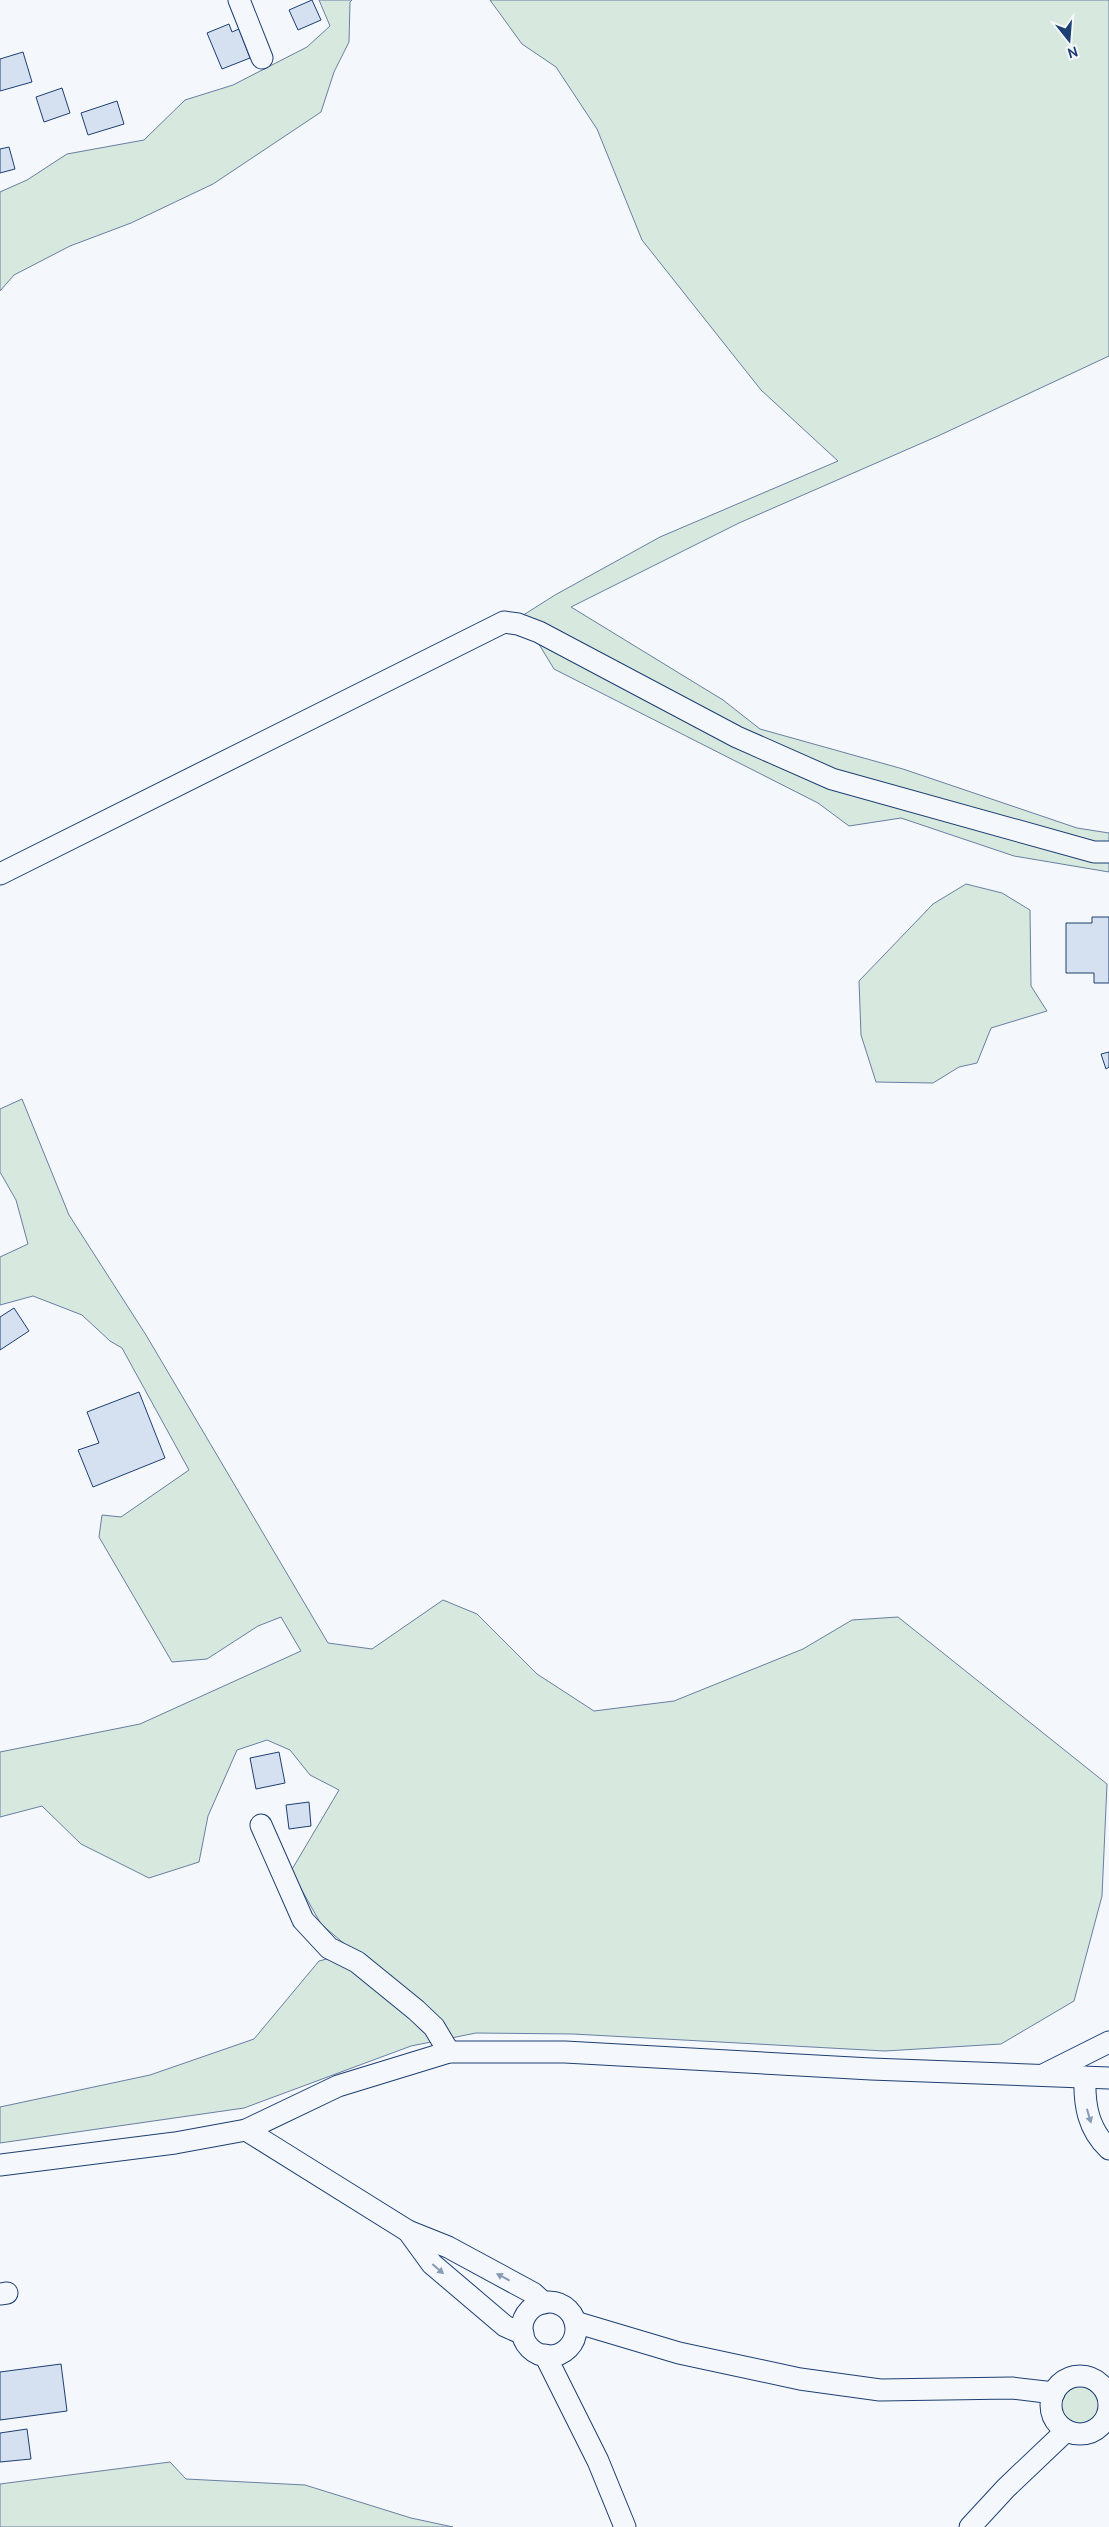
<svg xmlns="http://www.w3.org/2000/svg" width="1109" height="2527" font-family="Cabin,sans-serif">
<rect width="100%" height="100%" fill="#f4f7fb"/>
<g fill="#d7e8df" stroke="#687fa3">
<polygon points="319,0 352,0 350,2 349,42 334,72 321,112 213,184 131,223 70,246 14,275 0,291 0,192 27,180 67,154 144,140 185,100 233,85 307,47 330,26"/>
<polygon points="490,0 1109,0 1109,356 938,436 739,523 571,607 723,700 760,729 903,769 1077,828 1109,833 1109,872 1014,856 901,818 849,826 818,803 554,669 534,636 506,626 555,595 660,537 838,461 761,390 642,240 597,129 556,67 522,44"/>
<polygon points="966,884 1002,893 1030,910 1031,986 1047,1011 991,1028 977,1063 959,1067 933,1083 876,1082 861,1035 859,981 933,904"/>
<polygon points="22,1099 69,1215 146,1335 328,1643 372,1649 443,1600 477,1614 537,1674 594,1711 674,1701 803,1649 852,1620 898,1617 1107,1784 1102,1896 1074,2001 1001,2044 885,2051 573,2034 476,2033 411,2046 244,2108 0,2143 0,2107 150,2075 254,2039 319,1961 354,1952 321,1924 291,1871 339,1790 310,1775 290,1750 267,1740 237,1750 208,1816 199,1862 149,1878 81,1844 42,1806 0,1817 0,1752 140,1724 301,1651 281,1617 258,1626 207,1659 172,1662 99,1537 102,1515 121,1517 189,1470 122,1348 110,1341 82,1315 33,1296 0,1305 0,1257 28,1244 16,1200 0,1172 0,1109"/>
<circle cx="1080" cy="2405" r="22"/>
<polygon points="170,2462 186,2479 305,2485 411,2518 453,2527 0,2527 0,2484"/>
</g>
<g fill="#d5e0f0" stroke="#1d3f73">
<polygon points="312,0 321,20 298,30 289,10"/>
<polygon points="229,24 232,32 239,29 250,58 222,69 207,33"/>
<polygon points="23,52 32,82 0,91 0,59"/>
<polygon points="62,88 70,113 44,122 36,97"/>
<polygon points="117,101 124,124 88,135 81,113"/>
<polygon points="9,147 15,169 0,173 0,149"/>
<polygon points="1092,917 1109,917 1109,983 1094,983 1094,973 1066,973 1066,923 1092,923"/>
<polygon points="1109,1052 1109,1067 1106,1069 1101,1054"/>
<polygon points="14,1308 29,1331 0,1350 0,1317"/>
<polygon points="139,1392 165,1458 93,1487 78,1450 99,1443 87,1412"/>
<polygon points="279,1752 285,1783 256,1789 250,1758"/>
<polygon points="309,1802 311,1826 289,1829 286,1805"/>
<polygon points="61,2364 67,2411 0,2420 0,2372"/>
<polygon points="27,2429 31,2459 0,2462 0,2433"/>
</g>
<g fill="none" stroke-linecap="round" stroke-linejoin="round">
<defs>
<g id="minor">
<polyline points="239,0 262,58"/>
<polyline points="0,874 504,622 518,624 539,632 737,737 832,779 1094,852 1109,852"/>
<polyline points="261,1825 303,1920 329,1948 357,1962 416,2010 434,2027 449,2052"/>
<polyline points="1045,2074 1109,2042"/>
<path d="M1085,2077C1084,2105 1088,2129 1109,2149"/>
<polyline points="246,2130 408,2231 448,2247 533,2293 544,2303"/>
<polyline points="0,2165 175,2143 246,2130 338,2086 449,2052 565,2052 871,2069 1109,2078"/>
<polyline points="408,2231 432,2264 505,2326 523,2334"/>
<polyline points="0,2294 7,2293"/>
<circle cx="549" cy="2329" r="27"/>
<polyline points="575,2322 679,2353 800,2379 880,2390 1012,2388 1054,2393"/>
<polyline points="545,2355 598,2461 625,2527"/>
<circle cx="1080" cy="2405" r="29"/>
<polyline points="970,2527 1006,2488 1066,2431"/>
</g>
</defs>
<use href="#minor" stroke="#1d3f73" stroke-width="23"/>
<use href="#minor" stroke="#f4f7fb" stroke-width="21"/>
</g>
<defs><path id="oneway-solid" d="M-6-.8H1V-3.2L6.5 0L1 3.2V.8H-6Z" transform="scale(1.25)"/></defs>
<g fill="#889bb7">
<use href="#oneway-solid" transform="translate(1089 2116) rotate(74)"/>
<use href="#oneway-solid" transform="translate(438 2269) rotate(41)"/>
<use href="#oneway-solid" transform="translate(503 2277) rotate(-152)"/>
</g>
<g transform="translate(1069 40) rotate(163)" stroke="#f4f7fb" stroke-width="4" paint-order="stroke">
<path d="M0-4L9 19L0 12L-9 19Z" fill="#1d3f73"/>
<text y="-8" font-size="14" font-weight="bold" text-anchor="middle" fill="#1d3f73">N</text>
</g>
</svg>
